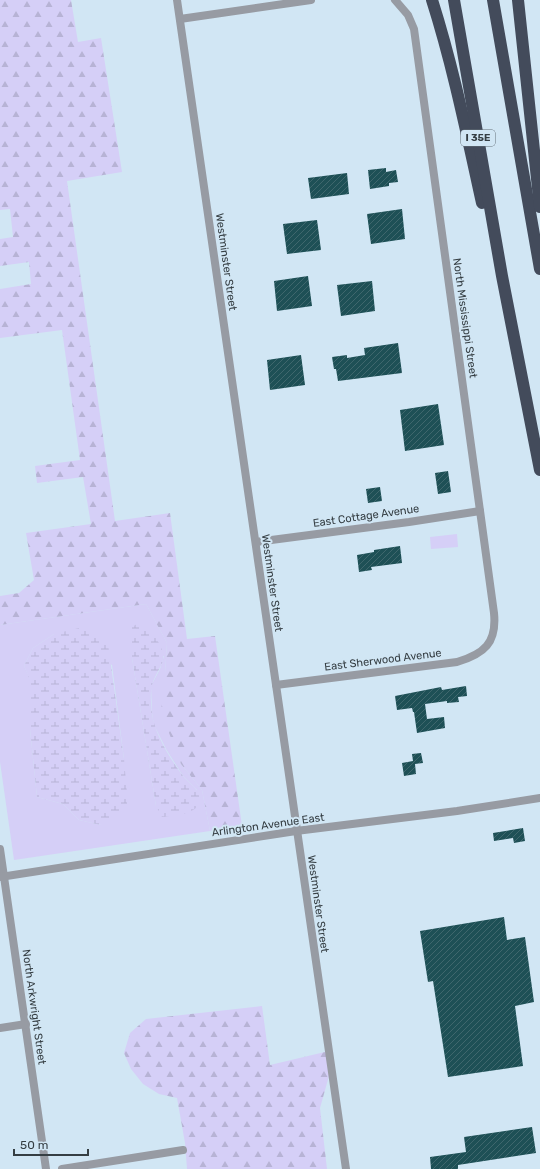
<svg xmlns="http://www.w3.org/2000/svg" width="540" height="1169" font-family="Rubik,sans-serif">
<defs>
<pattern id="forest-firs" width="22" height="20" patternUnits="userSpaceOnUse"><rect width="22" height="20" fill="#d5cff7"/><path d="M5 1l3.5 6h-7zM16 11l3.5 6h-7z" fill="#b7b3d5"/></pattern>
<pattern id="wetland-marsh" width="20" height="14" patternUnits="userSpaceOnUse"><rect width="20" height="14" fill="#d5cff7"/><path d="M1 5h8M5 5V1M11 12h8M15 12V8" fill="none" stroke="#b7b3d5"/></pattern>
<pattern id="building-hatch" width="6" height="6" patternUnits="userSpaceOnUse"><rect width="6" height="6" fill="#1e5056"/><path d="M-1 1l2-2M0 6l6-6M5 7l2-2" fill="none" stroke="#3f676d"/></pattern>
</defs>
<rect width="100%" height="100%" fill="#d1e6f4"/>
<g fill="#d5cff7" fill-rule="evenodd">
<polygon points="457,534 458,547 431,549 430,537"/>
<path d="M146,604L167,643L165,673L181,764L202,790L210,831L14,860L0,762V625ZM54,634L112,665L124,759L101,825L79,820L63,804L37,797L30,729V679L24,666L33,648ZM164,656L160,669L151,686L152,713L154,725L166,749L183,776L197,790L156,806L132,658Z"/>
</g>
<g fill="url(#forest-firs)">
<polygon points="0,0 71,0 78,42 101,38 122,172 67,181 115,521 170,513 187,639 215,636 242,826 210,831 202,790 181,764 161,712 165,673 167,643 146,604 0,625 0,596 19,593 34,580 26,533 91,524 83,477 37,483 35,466 80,460 62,330 0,338 0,289 31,284 29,262 0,266 0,239 13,237 10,209 0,210"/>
<polygon points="262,1006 270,1065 329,1051 331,1069 320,1108 327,1169 187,1169 185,1143 177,1098 159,1094 143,1084 131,1069 124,1053 130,1033 146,1019"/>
</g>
<g fill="url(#wetland-marsh)">
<path d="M137,624C150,628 150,629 157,640C171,662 158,665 152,685C150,692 151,705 152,713C154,733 171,760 183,776C192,787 198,786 201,803C192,815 176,815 162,817L156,806L132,658V627Z"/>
<polygon points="79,628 95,633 108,644 124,759 127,793 127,806 116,818 101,825 79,820 63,804 37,797 30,729 30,680 24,666 33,648 54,634"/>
</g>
<g fill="url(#building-hatch)">
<polygon points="386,168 386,172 396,170 398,182 389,183 389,186 370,189 368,170"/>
<polygon points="347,173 349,194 311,199 308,178"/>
<polygon points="402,209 405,239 371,244 367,214"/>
<polygon points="317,220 321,250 287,254 283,224"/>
<polygon points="308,276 312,306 277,311 274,281"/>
<polygon points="372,281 375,311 341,316 337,285"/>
<polygon points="398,343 402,373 338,381 336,369 334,369 332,357 347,355 347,358 365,355 364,348"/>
<polygon points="301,355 305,385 270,390 267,360"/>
<polygon points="438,404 444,445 405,451 400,410"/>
<polygon points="448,471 451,492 438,494 435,473"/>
<polygon points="380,487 382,501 368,503 366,489"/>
<polygon points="400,546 402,563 371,567 372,570 359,572 357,555 374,552 374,550"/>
<polygon points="466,686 467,696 458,697 459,702 447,703 447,701 425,704 427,719 444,717 445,728 417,733 414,712 413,712 412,708 397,710 395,696 441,687 442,690"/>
<polygon points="421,753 423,763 415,764 416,774 404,776 402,763 413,761 412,754"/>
<polygon points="523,828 525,841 514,843 513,838 494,841 493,833"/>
<polygon points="504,917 507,940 525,937 534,1002 515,1006 523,1066 448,1077 433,981 428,982 420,931"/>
<polygon points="532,1127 536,1153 458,1165 458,1169 431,1169 430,1157 466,1152 464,1137"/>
</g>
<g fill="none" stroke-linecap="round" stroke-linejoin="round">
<g stroke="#979ba3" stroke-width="8">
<polyline points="180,19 311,0"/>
<polyline points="256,542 409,522 480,511"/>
<path d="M276,685L457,662C484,654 497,643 494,613L414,29L408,15L395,0"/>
<polyline points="0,849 46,1169"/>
<polyline points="0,1028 26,1024"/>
<polyline points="62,1169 183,1150"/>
</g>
<g stroke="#979ba3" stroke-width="8">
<polyline points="177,0 346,1169"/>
<polyline points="0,877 296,831 457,811 540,798"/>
</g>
<g stroke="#434b5b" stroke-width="12">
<path d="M432,0C453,66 467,135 482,203"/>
<polyline points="454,0 502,276 540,470"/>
<polyline points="493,0 540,269"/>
<polyline points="518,0 540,207"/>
</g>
</g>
<g text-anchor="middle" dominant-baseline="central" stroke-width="4" stroke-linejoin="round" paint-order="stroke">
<rect fill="#d1e6f4" stroke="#647078" stroke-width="1" x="461" y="130" width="34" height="16" rx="3"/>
<g font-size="10" font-weight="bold" fill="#353e43">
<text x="478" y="138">I 35E</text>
</g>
<g font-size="11" fill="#353e43" stroke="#d1e6f4">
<text transform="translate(226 262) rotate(82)">Westminster Street</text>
<text transform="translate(465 318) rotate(82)">North Mississippi Street</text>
<text transform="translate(366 516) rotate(-8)">East Cottage Avenue</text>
<text transform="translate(272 583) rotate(82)">Westminster Street</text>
<text transform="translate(383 660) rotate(-7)">East Sherwood Avenue</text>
<text transform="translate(268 825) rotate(-8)">Arlington Avenue East</text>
<text transform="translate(318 904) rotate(82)">Westminster Street</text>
<text transform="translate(34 1007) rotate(82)">North Arkwright Street</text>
</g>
</g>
<path d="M14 1149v6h74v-6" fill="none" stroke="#353e43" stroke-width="2"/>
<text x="20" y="1149" font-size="12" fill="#353e43" stroke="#d1e6f4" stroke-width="3" paint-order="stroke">50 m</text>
</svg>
